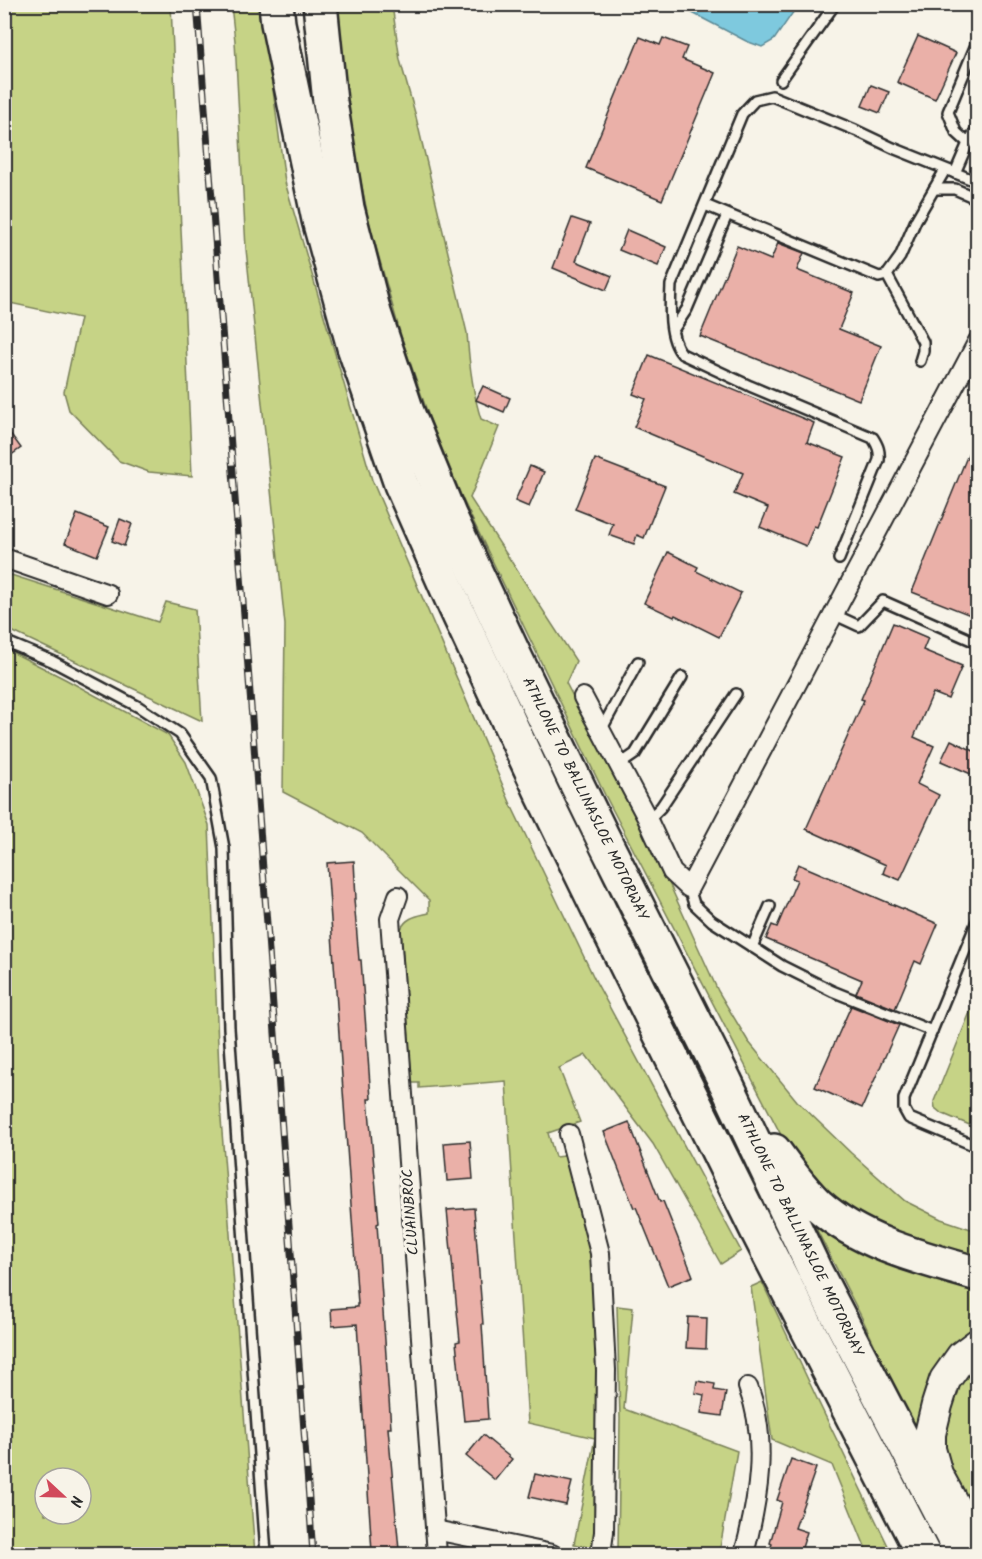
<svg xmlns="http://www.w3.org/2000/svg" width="982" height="1559" font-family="Kalam,sans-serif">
<rect width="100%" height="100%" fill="#f7f3e8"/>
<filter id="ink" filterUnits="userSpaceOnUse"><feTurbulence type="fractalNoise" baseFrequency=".0167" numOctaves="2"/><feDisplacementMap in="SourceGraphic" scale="12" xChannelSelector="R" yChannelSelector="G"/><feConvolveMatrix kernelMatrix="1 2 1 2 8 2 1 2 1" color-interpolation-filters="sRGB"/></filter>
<g filter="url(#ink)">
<g fill="#c6d386" stroke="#787f58" stroke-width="1.5" fill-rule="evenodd">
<polygon points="4,5 171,5 192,476 149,472 119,461 69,410 64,392 80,318 5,302"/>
<path d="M231,5H262L285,182L372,480L512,807L596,982L741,1251L721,1264L653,1144L586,1055L559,1068L580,1122L548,1133L555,1157L564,1156L568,1157L593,1250L596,1284L600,1477L594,1547L592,1548L574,1544L595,1438L528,1423L506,1081L419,1088V1083H412L401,929C406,917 417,916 429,913V900L362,833L283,792L285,625L246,249L235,41Z"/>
<path d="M332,5H392L400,60L415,113L467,333C469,362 472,391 481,419L499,427L470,498L576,661L566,683L664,872L718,991L748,1041L797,1101L851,1153L905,1201L941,1219L977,1231V1265L847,1214L793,1158L605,795L463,500L429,417L401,336L369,222L350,127Z"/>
<polygon points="5,573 158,622 166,602 195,609 202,721 5,628"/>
<path d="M4,648L65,679L168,735L186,762L209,825L221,1119L255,1554H5ZM45,1478H81V1514H45Z"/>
<polygon points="977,995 977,1128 941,1113 935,1108 934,1101"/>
<polygon points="806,1209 977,1280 977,1333 924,1451 862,1318"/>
<polygon points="762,1282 819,1403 892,1554 868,1554 832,1465 772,1440 751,1287"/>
<polygon points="617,1306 633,1308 624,1409 737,1451 719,1554 621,1554 618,1550 620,1419"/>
<path d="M977,1361V1528C971,1516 966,1502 961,1490C956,1478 950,1467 947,1455C940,1424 956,1383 977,1361Z"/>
</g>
<polygon fill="#7ec9de" stroke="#5d8a96" stroke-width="1.5" points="677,5 798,5 774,40 762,47 746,41"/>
<g fill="#eab0a8" stroke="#2b2b2b" stroke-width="1.5">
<polygon points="918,36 956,53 935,99 897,82"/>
<polygon points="640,37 660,45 663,38 687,47 682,59 715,73 662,200 586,168"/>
<polygon points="871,85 889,92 880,113 862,106"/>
<polygon points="572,218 590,224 576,261 612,276 606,290 553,268"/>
<polygon points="627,230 666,247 658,266 619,250"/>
<polygon points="778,243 804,253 797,270 854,293 839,329 881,346 859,400 700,336 737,246 771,260"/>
<polygon points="649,355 814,423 807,442 845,457 817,527 814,526 806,546 760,527 768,508 734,494 743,473 634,427 646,399 633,394"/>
<polygon points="483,386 510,398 504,412 476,400"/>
<polygon points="4,425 21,448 4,460"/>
<polygon points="977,432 978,433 978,618 912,592"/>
<polygon points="595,459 665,486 644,538 637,535 634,544 609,535 613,524 575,509"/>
<polygon points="530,466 544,472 529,507 515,501"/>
<polygon points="77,514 109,527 97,556 65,543"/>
<polygon points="120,519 132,524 124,546 112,541"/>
<polygon points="668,552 698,567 696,571 741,593 719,637 675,615 674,617 644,603"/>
<polygon points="893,623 928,638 923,650 962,666 948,699 933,693 914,737 934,746 917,784 939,795 900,880 883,873 886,865 806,829 864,700 861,699"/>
<polygon points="951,740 978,753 978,777 941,761"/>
<polygon points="354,861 356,899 354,899 359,960 361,960 371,1099 368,1099 379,1223 377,1224 391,1428 388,1428 399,1550 372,1552 357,1324 332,1326 331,1309 357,1307 357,1304 358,1304 327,863"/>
<polygon points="798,864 938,924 921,964 915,961 895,1009 856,993 862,980 766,939 772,925 777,927 797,880 792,878"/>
<polygon points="851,1006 899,1025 862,1108 815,1087"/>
<polygon points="629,1122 660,1202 663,1201 693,1276 668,1286 636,1207 634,1208 604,1132"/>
<polygon points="470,1141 473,1179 447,1181 444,1143"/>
<polygon points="474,1208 483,1324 482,1324 488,1419 464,1421 456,1342 460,1341 447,1210"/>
<polygon points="688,1317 707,1318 706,1349 686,1348"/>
<polygon points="697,1381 715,1384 714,1390 726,1392 722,1416 701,1413 704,1395 695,1393"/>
<polygon points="483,1435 512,1459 495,1480 466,1456"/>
<polygon points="791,1459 816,1468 795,1528 807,1532 800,1554 768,1554 772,1544 770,1543 782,1502 777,1500"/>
<polygon points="535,1474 572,1482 566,1505 529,1497"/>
</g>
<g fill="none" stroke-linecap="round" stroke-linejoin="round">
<defs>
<g id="service">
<polyline points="781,80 835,4"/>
<polyline points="968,143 956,132 948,112 978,40"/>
<polyline points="955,173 968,143 978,127"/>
<polyline points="934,189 955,189 978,199"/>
<polyline points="705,205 879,277 887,275"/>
<polyline points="673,330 687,309 727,215"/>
<polyline points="920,361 923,351 923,342 887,275 900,257 916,220 945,170"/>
<path d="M839,559L879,460C880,451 878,446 873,438L750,386L682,354C668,338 670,305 671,285L742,114L755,100L772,96L855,130L893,148L978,182"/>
<polyline points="833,614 859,626 883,601 978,643"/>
<polyline points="4,641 52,661 139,707 180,734 211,778 224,848 229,1028 266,1554"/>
<polyline points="600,729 605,723 638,662"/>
<polyline points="619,765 635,754 682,677"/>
<polyline points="648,820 661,807 736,694"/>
<polyline points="689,888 694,904 712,921 782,966 832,991 932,1031 978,919"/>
<polyline points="752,947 770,906"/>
<polyline points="932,1031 904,1099 904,1109 909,1118 978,1147"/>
</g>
<g id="minor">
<polyline points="4,558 108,594"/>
<polyline points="583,697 646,816 672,872 689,888 978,341"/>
<polyline points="398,896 390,919 437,1554"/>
<polyline points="569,1134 600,1253 606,1370 604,1532 601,1554"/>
<polyline points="435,1530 552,1554"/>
<path d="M744,1554C758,1501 769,1440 748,1387"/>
</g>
<polyline id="trunk" points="978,1344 962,1356 945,1380 937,1405 930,1434 930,1449 937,1474 978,1550"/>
<g id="motorway">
<polyline points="276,4 278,23 319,220 354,347 401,484 455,606 543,795 603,918 758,1232 923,1554"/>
<polyline points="320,4 330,102 347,208 374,313 407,412 449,515 516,659 602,836 725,1081 815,1271 962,1554"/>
<path d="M774,1151C788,1170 801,1189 818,1205C862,1244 922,1258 978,1274"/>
</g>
</defs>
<use href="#service" stroke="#2b2b2b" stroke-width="14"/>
<use href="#minor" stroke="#2b2b2b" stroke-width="22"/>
<use href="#trunk" stroke="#2b2b2b" stroke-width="34"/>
<use href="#motorway" stroke="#2b2b2b" stroke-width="38"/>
<use href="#service" stroke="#f7f3e8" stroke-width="9"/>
<use href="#minor" stroke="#f7f3e8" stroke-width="18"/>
<use href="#trunk" stroke="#f7f3e8" stroke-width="30"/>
<use href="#motorway" stroke="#f7f3e8" stroke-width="33"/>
<defs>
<polyline id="rail" points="197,4 253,732 313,1554"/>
</defs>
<use href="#rail" stroke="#2b2b2b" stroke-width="7"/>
<use href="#rail" stroke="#f7f3e8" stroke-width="4.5" stroke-dasharray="14" stroke-linecap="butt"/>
</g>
</g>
<g text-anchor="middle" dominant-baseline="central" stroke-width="6" stroke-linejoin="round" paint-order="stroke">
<g font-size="15" fill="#2b2b2b" stroke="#f7f3e8">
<text transform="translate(585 799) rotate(64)">ATHLONE TO BALLINASLOE MOTORWAY</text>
<text transform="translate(411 1212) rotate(-94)">CLUAINBROC</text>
<text transform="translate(800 1235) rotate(64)">ATHLONE TO BALLINASLOE MOTORWAY</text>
</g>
</g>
<rect width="982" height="1559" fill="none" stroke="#f7f3e8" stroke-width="24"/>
<rect x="12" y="12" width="958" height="1535" fill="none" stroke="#2b2b2b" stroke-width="2" filter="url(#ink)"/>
<g transform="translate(63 1496) rotate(112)"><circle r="28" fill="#f7f3e8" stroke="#a5a39c" stroke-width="1.5"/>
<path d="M0-4.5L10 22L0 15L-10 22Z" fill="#d1495b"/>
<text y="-9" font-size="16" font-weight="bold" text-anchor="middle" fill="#2b2b2b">N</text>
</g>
</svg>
